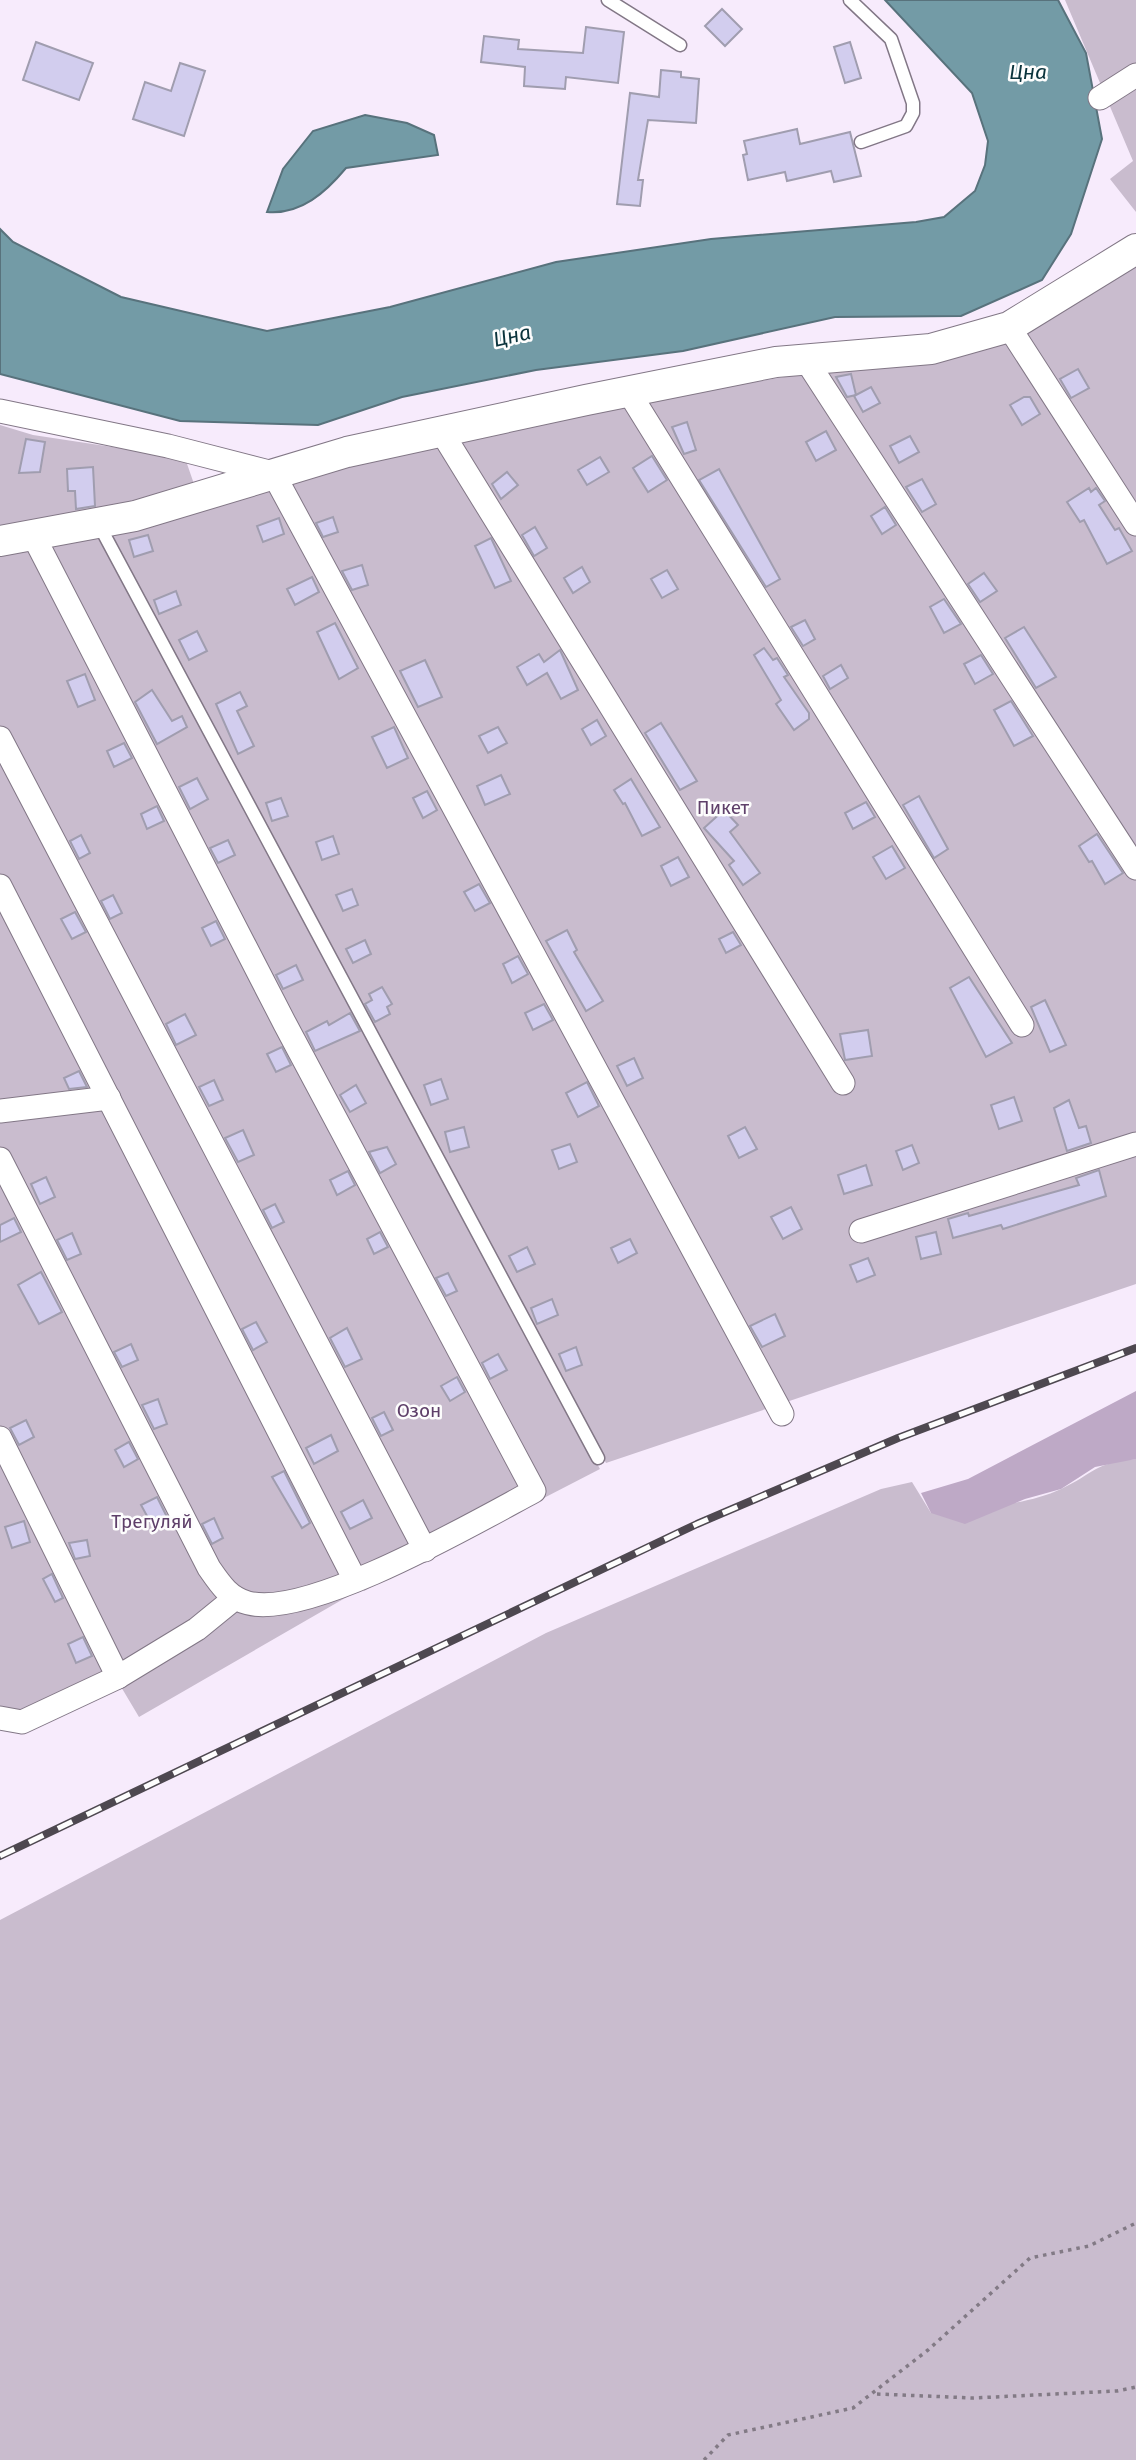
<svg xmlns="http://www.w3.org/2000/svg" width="1136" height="2460" font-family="'Fira Sans',sans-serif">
<rect width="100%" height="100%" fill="#f7ebfc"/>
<g fill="#c9bcce">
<polygon points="1065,0 1136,0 1136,212 1110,179 1133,161"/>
<polygon points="1136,241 1136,1284 606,1463 105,529 505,424 980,344"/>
<polygon points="0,425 33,435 185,458 194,484 190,495 0,532"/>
<polygon points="98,531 600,1469 364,1591 0,882 0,546"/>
<polygon points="0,897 359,1590 139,1717 111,1670 0,1722"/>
<path d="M1136,1459V2460H0V1920L546,1633L881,1489L912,1482L931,1513C972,1507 1023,1507 1061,1489C1095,1473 1093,1463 1136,1459Z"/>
</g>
<polygon fill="#bea9c6" points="1136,1391 1136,1459 1095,1467 1061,1489 1025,1499 965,1524 931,1513 921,1493 968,1479"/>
<g fill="#739ba6" stroke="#58727c" stroke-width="2">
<polygon points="885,0 1058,0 1086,53 1102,139 1071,234 1042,280 961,316 835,317 683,351 536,370 402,397 318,425 180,421 0,374 0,229 13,242 121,297 267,331 390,307 556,262 711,239 916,222 944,217 975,191 985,165 988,141 972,93"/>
<path d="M365,115L407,123L434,135L438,155L346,168C326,192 301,215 267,212L283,169L313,131Z"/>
</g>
<g fill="#d2cdee" stroke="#a09daf" stroke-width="2">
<polygon points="722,9 742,29 725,46 705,26"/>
<polygon points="586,27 624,32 618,83 566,77 565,89 524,86 525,67 481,62 484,36 519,40 518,49 583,53"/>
<polygon points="36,42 93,63 79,100 23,80"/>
<polygon points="850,42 861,78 845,83 834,47"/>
<polygon points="180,63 205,71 184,136 133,119 145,82 171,91"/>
<polygon points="661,70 681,72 681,77 699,79 696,123 648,120 638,180 643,180 640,206 617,204 630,93 659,97"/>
<polygon points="797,129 800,144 850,132 861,176 834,182 831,171 787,181 785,172 748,180 743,155 747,154 744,141"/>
<polygon points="1078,369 1089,388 1071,398 1060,379"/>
<polygon points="851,374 856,395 847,397 836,377"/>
<polygon points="871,387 880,403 863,412 854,396"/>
<polygon points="1024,397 1030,397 1040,414 1022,425 1010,405"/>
<polygon points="687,422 696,450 684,454 672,427"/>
<polygon points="826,431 836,450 816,461 806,442"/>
<polygon points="910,436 919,452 899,463 890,446"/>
<polygon points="26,439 45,442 40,472 19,473"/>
<polygon points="652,456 667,480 648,492 633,468"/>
<polygon points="600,457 609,472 587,485 578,470"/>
<polygon points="93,467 95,506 76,509 75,491 68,491 67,469"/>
<polygon points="719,469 780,579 766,587 699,480"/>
<polygon points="507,472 518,485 501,499 492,484"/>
<polygon points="922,479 936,504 922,512 906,487"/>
<polygon points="1089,488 1091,492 1096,488 1105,501 1099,505 1115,530 1119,528 1132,551 1107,564 1084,520 1080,522 1067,502"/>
<polygon points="885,507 896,525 882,534 871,516"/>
<polygon points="333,517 338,532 323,537 316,523"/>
<polygon points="279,518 284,534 263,542 257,526"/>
<polygon points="535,527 547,548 534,556 522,535"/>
<polygon points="148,535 153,551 134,557 129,540"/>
<polygon points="491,538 511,581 495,588 475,546"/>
<polygon points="362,565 368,585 352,590 342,571"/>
<polygon points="582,567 590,582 573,593 564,578"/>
<polygon points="667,570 678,589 662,598 651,579"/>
<polygon points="984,573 997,591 980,602 968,584"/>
<polygon points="312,577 319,592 295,605 287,589"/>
<polygon points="176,591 181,605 159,614 154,600"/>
<polygon points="944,599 961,624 944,633 930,607"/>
<polygon points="805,620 815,639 803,646 791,627"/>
<polygon points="335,623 358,668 339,679 317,632"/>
<polygon points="1024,627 1056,677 1036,688 1005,638"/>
<polygon points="197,631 207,651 189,660 179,640"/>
<polygon points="764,648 773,660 777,658 788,675 784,677 809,713 809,719 794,730 776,704 781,700 754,655"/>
<polygon points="560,650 578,690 561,699 547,673 527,685 517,667 539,654 544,662"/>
<polygon points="981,655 993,674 975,684 964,664"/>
<polygon points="425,660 442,697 418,707 400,671"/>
<polygon points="841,665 848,678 830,689 823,676"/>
<polygon points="85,674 95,700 78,707 67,681"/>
<polygon points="152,690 172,721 182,716 187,727 157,744 135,702"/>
<polygon points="240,692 247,706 237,711 254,746 238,754 216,704"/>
<polygon points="1011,701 1033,736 1014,746 994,710"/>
<polygon points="597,720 606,736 591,745 582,729"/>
<polygon points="661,723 697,781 680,790 645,733"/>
<polygon points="394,727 408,758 387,768 372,737"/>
<polygon points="498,727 507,743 488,753 479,736"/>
<polygon points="124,743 132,758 114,767 107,751"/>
<polygon points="501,775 510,794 485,805 477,786"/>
<polygon points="197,778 208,799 190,809 179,787"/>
<polygon points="631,779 660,827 642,836 625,803 623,804 614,790"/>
<polygon points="427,791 437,810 423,818 413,798"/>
<polygon points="919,796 948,849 934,858 903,805"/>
<polygon points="281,798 288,816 272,821 266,803"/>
<polygon points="866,802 875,817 853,829 845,813"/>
<polygon points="157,806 164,821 147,829 141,814"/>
<polygon points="724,810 738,825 730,832 760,873 743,885 729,865 734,861 704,828"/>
<polygon points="1097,834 1123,873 1105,884 1092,861 1089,862 1079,846"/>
<polygon points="81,835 90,853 79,859 70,841"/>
<polygon points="333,836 339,854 322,860 316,842"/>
<polygon points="228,840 235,855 218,863 210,848"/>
<polygon points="892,846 905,868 886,879 873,857"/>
<polygon points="678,857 689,877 671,886 661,866"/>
<polygon points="479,884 490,903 475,911 464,892"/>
<polygon points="352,889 358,905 343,911 336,895"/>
<polygon points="113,895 122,913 110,919 101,901"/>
<polygon points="75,912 86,932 72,939 61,919"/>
<polygon points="216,921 225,939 211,946 202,928"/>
<polygon points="567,930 577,950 574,952 603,1001 586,1011 546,941"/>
<polygon points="733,932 741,945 726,953 719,939"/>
<polygon points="365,940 371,954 353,963 346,949"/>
<polygon points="518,956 528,974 512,983 503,964"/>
<polygon points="296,965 303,980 283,989 276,975"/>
<polygon points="969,977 1012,1043 986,1057 950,988"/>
<polygon points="382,987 392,1004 387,1007 390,1014 375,1022 365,1004 372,1000 369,994"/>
<polygon points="1045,1000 1066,1045 1050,1052 1031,1007"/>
<polygon points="544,1004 553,1020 533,1030 525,1013"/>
<polygon points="350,1013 360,1031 315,1051 306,1032 327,1021 329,1025"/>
<polygon points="185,1014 196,1035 176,1045 166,1024"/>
<polygon points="868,1030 872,1056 845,1060 840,1034"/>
<polygon points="282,1047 291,1065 276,1072 267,1054"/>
<polygon points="634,1058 643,1078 627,1086 617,1066"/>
<polygon points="79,1071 87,1087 69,1089 64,1078"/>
<polygon points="441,1079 448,1099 431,1105 424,1085"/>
<polygon points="214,1080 223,1100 209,1106 199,1087"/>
<polygon points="587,1082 599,1106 578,1117 566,1093"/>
<polygon points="356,1085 366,1103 350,1112 340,1095"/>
<polygon points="1014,1097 1022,1121 999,1129 991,1105"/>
<polygon points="1069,1100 1079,1128 1086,1126 1091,1143 1067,1151 1054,1108"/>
<polygon points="464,1127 469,1147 450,1152 445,1132"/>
<polygon points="745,1127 757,1149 739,1158 728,1136"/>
<polygon points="243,1130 254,1155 238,1162 225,1138"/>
<polygon points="570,1144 577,1162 559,1169 552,1150"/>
<polygon points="912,1145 919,1163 903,1170 896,1151"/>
<polygon points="387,1147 396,1164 380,1173 369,1152"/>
<polygon points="866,1165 872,1185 844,1194 838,1175"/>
<polygon points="1099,1170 1106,1196 1003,1229 1001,1225 953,1238 948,1219 968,1213 969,1216 1079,1185 1076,1178"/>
<polygon points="348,1171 355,1185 337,1195 330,1180"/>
<polygon points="46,1177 55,1197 40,1204 31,1184"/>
<polygon points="275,1204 284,1222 272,1228 263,1210"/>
<polygon points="791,1207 802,1229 783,1239 771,1217"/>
<polygon points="14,1218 21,1232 0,1242 0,1225"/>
<polygon points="380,1232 388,1247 374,1254 367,1239"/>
<polygon points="936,1232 941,1254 921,1259 916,1237"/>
<polygon points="72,1233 81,1254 67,1260 57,1240"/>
<polygon points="630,1239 637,1253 618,1263 611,1248"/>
<polygon points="527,1247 535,1264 517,1272 509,1256"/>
<polygon points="868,1258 875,1275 857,1282 850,1265"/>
<polygon points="41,1272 62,1312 39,1324 18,1285"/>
<polygon points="448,1273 457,1291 446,1296 436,1278"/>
<polygon points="552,1299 558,1315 537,1324 531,1308"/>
<polygon points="775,1314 785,1336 762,1347 750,1326"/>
<polygon points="256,1322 267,1342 253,1350 242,1329"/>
<polygon points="347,1328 362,1359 345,1367 330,1338"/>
<polygon points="131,1344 138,1360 122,1367 114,1352"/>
<polygon points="576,1347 582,1365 566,1371 559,1354"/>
<polygon points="498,1354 507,1370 490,1379 482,1363"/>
<polygon points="457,1377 465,1392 450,1401 441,1386"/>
<polygon points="158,1399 167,1424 154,1429 142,1405"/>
<polygon points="384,1412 393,1430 381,1436 372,1418"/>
<polygon points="26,1420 34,1437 19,1445 10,1428"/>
<polygon points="331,1435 338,1451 314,1464 306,1448"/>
<polygon points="129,1442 138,1459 124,1467 115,1450"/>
<polygon points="284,1471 310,1523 302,1528 272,1477"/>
<polygon points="157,1497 167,1517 152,1525 141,1505"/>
<polygon points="363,1500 372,1518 350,1529 341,1512"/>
<polygon points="214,1518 223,1538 212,1544 202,1524"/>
<polygon points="24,1521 30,1542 12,1548 5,1527"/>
<polygon points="87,1540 90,1556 75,1559 69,1543"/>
<polygon points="52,1574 63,1598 55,1602 43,1579"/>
<polygon points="83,1637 92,1656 76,1663 68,1644"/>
</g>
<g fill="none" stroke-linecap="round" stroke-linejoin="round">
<defs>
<g id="service">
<polyline points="608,0 680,45"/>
<polyline points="850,0 891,39 913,103 913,113 906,126 861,142"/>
<polyline points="98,523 598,1458"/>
</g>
<g id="minor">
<polyline points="1100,98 1136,75"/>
<polyline points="1009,327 1136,524"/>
<polyline points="806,360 1136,868"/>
<polyline points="628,391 1022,1025"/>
<polyline points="0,411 168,446 273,473 782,1414"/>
<polyline points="441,431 843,1083"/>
<polyline points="0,738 425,1550"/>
<polyline points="0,886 355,1580"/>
<polyline points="0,1111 109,1098"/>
<path d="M0,1159L209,1568C220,1584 229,1598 248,1603C309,1619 476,1522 534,1491L285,1024L34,537"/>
<polyline points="861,1231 1136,1144"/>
<polyline points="0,1438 118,1677"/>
<polyline points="0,1718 22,1722 118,1677 197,1629 235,1598"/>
</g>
<polyline id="tertiary" points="0,541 135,516 347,452 586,400 776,362 931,349 1009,327 1136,249"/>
</defs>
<use href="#service" stroke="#827786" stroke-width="15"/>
<use href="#minor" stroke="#827786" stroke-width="25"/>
<use href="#tertiary" stroke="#827786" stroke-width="32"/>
<g stroke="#827a85" stroke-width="3.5" stroke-dasharray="3.5 5" stroke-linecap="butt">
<polyline points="877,2394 973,2398 1117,2391 1136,2387"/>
<polyline points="704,2460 728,2435 853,2408 928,2350 1030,2258 1089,2246 1136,2223"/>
</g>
<use href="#service" stroke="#fff" stroke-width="12"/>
<use href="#minor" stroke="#fff" stroke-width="23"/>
<use href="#tertiary" stroke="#fff" stroke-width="30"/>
<defs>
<polyline id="rail" points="0,1856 697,1524 898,1438 1136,1348"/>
</defs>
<use href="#rail" stroke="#4e4850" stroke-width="8"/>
<use href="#rail" stroke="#fdfdfd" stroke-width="5" stroke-dasharray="16" stroke-linecap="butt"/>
</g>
<g text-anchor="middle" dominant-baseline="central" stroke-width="5" stroke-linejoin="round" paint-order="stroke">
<g font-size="19" fill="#5f406a" stroke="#fdfdfd">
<text x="723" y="807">Пикет</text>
<text x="419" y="1410">Озон</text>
<text x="152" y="1521">Трегуляй</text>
</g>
<g font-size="21" font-style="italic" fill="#0a333c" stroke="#fdfdfd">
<text x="1028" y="72">Цна</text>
<text transform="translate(512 336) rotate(-13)">Цна</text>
</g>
</g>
</svg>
